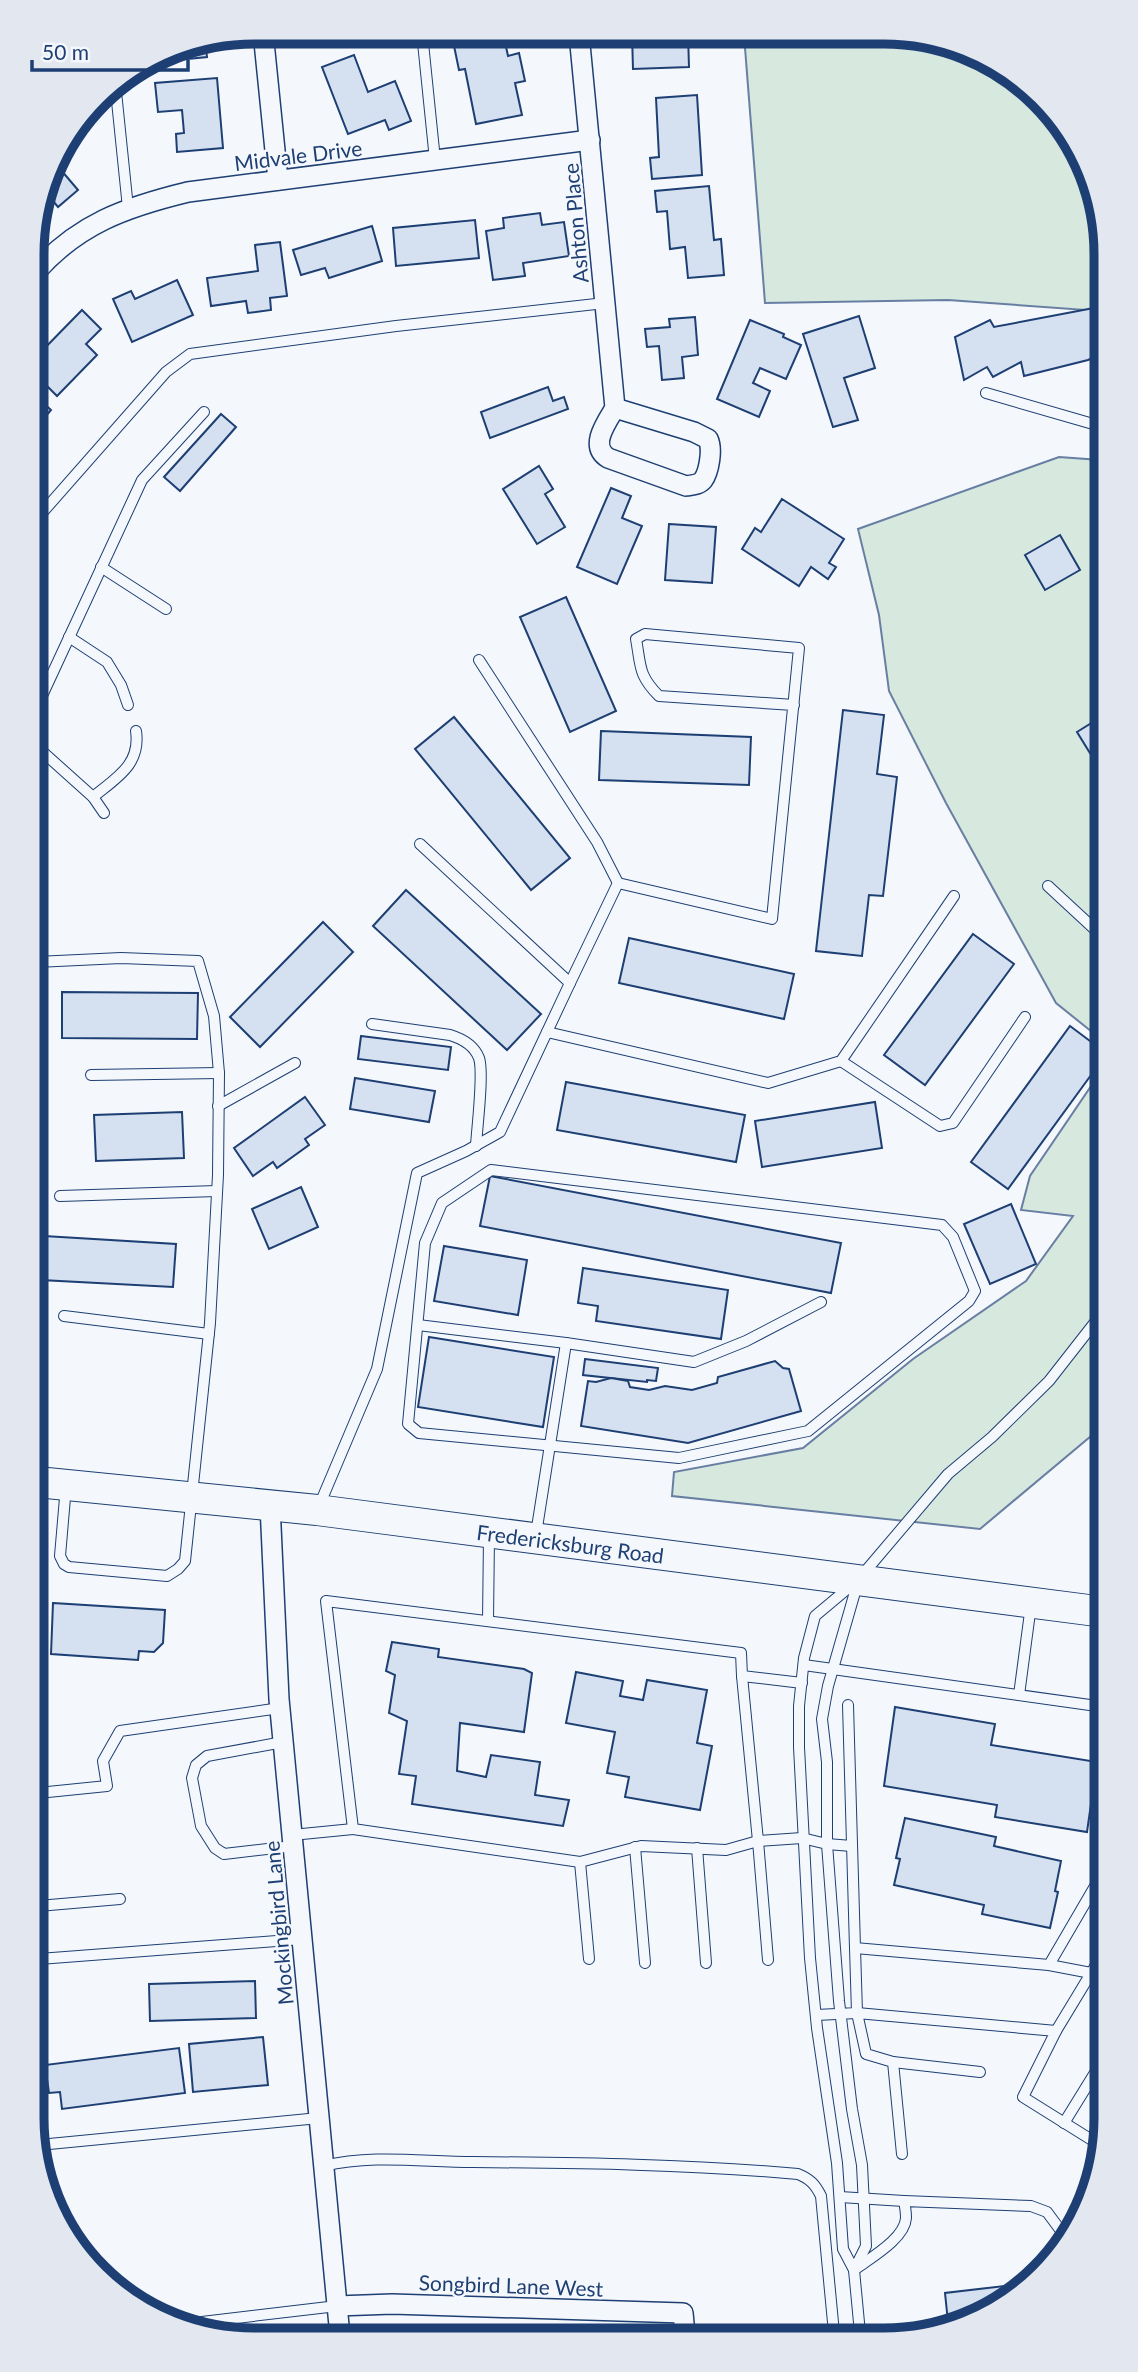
<svg xmlns="http://www.w3.org/2000/svg" width="1138" height="2372" font-family="Lato,sans-serif">
<rect width="100%" height="100%" fill="#f4f7fb"/>
<g fill="#d7e8df" stroke="#687fa3" stroke-width="2">
<polygon points="744,35 927,36 1031,87 1069,131 1099,196 1099,311 948,300 765,303"/>
<polygon points="1059,457 1100,460 1102,1040 1056,1003 946,803 889,691 879,615 858,529"/>
<polygon points="1102,1070 1103,1426 980,1529 672,1496 674,1472 803,1448 913,1359 1026,1281 1073,1216 1021,1210 1030,1176"/>
</g>
<g fill="#d5e0f0" stroke="#1d3f73" stroke-width="2">
<polygon points="326,32 367,32 368,40 327,44"/>
<polygon points="489,33 503,33 508,56 519,53 525,81 515,83 522,115 476,124 465,69 459,70 453,41"/>
<polygon points="632,34 688,34 689,67 633,69"/>
<polygon points="205,41 207,57 168,61 169,48"/>
<polygon points="354,55 368,92 395,81 411,121 389,130 385,120 348,134 322,67"/>
<polygon points="217,78 223,148 177,152 176,134 184,133 182,110 158,112 155,83"/>
<polygon points="697,95 702,175 652,179 650,158 659,157 656,98"/>
<polygon points="75,128 83,134 65,160 56,154"/>
<polygon points="55,163 78,190 58,207 44,190 51,166"/>
<polygon points="709,186 714,240 721,239 724,275 688,278 685,247 670,249 667,211 657,212 655,191"/>
<polygon points="540,213 542,225 564,222 569,256 523,263 525,276 493,280 486,231 504,228 503,218"/>
<polygon points="475,220 479,258 396,266 393,228"/>
<polygon points="372,226 382,261 329,278 325,268 301,275 293,250"/>
<polygon points="280,242 287,296 270,298 271,310 248,313 246,301 211,306 207,278 258,271 255,245"/>
<polygon points="177,280 193,315 132,342 113,299 131,291 135,299"/>
<polygon points="1099,307 1099,355 1088,360 1024,376 1021,362 993,377 987,367 964,380 955,337 990,320 994,327"/>
<polygon points="82,310 101,329 86,344 97,355 57,396 34,373 34,359"/>
<polygon points="859,316 875,368 844,378 858,420 833,427 803,334"/>
<polygon points="695,317 698,355 682,357 684,378 662,380 659,346 647,347 645,329 670,327 669,319"/>
<polygon points="750,320 784,334 783,337 801,345 786,379 760,368 753,383 770,391 759,417 717,399"/>
<polygon points="548,387 553,401 564,397 568,409 490,438 481,412"/>
<polygon points="34,394 51,410 34,430"/>
<polygon points="221,414 236,427 180,491 164,477"/>
<polygon points="539,466 553,489 545,494 565,527 537,544 503,489"/>
<polygon points="611,488 631,496 622,518 642,526 617,584 577,567"/>
<polygon points="782,499 844,539 829,563 836,567 828,579 811,567 799,586 742,549 755,528 761,532"/>
<polygon points="669,524 716,527 712,583 665,580"/>
<polygon points="1060,535 1080,570 1045,590 1025,555"/>
<polygon points="566,597 616,711 570,732 520,617"/>
<polygon points="843,710 884,715 877,774 897,777 883,896 869,895 862,956 816,951"/>
<polygon points="454,717 570,858 531,890 415,749"/>
<polygon points="1101,717 1101,771 1077,732"/>
<polygon points="601,731 751,737 749,785 599,780"/>
<polygon points="406,890 541,1014 507,1050 373,926"/>
<polygon points="323,922 353,952 260,1047 230,1017"/>
<polygon points="973,934 1014,964 925,1085 884,1055"/>
<polygon points="629,938 794,974 784,1019 619,983"/>
<polygon points="62,992 198,993 197,1039 62,1038"/>
<polygon points="1070,1026 1102,1050 1102,1060 1008,1189 971,1162"/>
<polygon points="361,1036 451,1047 448,1070 358,1059"/>
<polygon points="355,1078 435,1091 429,1122 350,1109"/>
<polygon points="566,1082 745,1115 736,1162 557,1130"/>
<polygon points="305,1097 325,1125 305,1139 309,1145 277,1168 273,1162 253,1176 234,1148"/>
<polygon points="875,1102 882,1148 762,1167 755,1121"/>
<polygon points="182,1112 184,1158 96,1161 94,1115"/>
<polygon points="490,1176 841,1243 831,1293 480,1226"/>
<polygon points="301,1187 318,1227 269,1249 252,1209"/>
<polygon points="1011,1204 1036,1264 990,1284 964,1224"/>
<polygon points="44,1236 176,1244 173,1287 41,1280"/>
<polygon points="444,1246 527,1260 518,1315 434,1301"/>
<polygon points="583,1268 728,1290 721,1339 596,1321 598,1306 578,1303"/>
<polygon points="429,1337 554,1357 543,1427 418,1407"/>
<polygon points="585,1359 658,1368 656,1381 647,1380 647,1382 583,1375"/>
<polygon points="775,1361 783,1368 789,1369 801,1411 688,1443 581,1426 588,1381 596,1382 611,1378 628,1381 630,1387 649,1390 665,1386 692,1390 717,1383 718,1377"/>
<polygon points="53,1603 165,1610 163,1643 154,1652 139,1651 138,1660 51,1654"/>
<polygon points="392,1642 439,1649 438,1657 524,1669 532,1673 524,1732 460,1723 457,1771 486,1777 491,1755 540,1762 535,1795 569,1800 563,1826 412,1804 416,1776 399,1774 407,1721 389,1713 395,1675 386,1671"/>
<polygon points="576,1672 623,1681 620,1696 643,1700 647,1680 707,1690 697,1743 712,1746 700,1810 625,1797 629,1777 607,1773 615,1732 566,1723"/>
<polygon points="895,1707 995,1724 991,1745 1097,1762 1087,1832 995,1817 997,1805 884,1786"/>
<polygon points="905,1818 996,1837 994,1846 1061,1861 1055,1891 1058,1892 1050,1928 982,1914 984,1905 894,1885 900,1859 896,1858"/>
<polygon points="255,1981 256,2018 150,2021 149,1984"/>
<polygon points="263,2037 268,2085 193,2092 189,2044"/>
<polygon points="179,2048 185,2093 62,2109 60,2092 49,2093 45,2065"/>
<polygon points="1030,2283 1007,2303 942,2333 884,2333 883,2329 948,2322 945,2293"/>
</g>
<g fill="none" stroke-linecap="round" stroke-linejoin="round">
<defs>
<g id="lane">
<polyline points="422,33 435,160"/>
<polyline points="115,82 128,208"/>
<polyline points="986,393 1100,426"/>
<polyline points="34,522 166,372 190,354 396,326 605,303"/>
<polyline points="101,567 166,609"/>
<polyline points="69,637 107,662 121,685 128,705"/>
<polyline points="479,660 597,842 618,883"/>
<polyline points="35,711 142,480 204,412"/>
<polyline points="35,745 93,797 104,813"/>
<path d="M93,797C116,778 141,765 136,731"/>
<polyline points="1048,886 1102,936"/>
<polyline points="36,962 121,958 198,961 214,1016 219,1073 218,1175 210,1323 185,1561 178,1569 167,1576 69,1567 64,1564 60,1556 66,1486"/>
<path d="M570,983L618,883L772,919L799,648L645,634L636,639C641,666 638,675 659,696L794,705"/>
<path d="M372,1024L450,1035C463,1039 474,1045 479,1058C484,1073 477,1127 476,1146"/>
<polyline points="547,1032 768,1083 841,1061 954,896"/>
<polyline points="841,1061 940,1126 953,1123 1025,1017"/>
<polyline points="91,1075 219,1073"/>
<polyline points="218,1106 295,1063"/>
<polygon points="491,1170 942,1225 953,1237 975,1291 969,1301 808,1431 679,1458 419,1433 408,1424 425,1243 442,1203"/>
<polyline points="60,1196 217,1191"/>
<polyline points="64,1316 209,1334"/>
<polyline points="418,1325 566,1343 536,1534"/>
<polyline points="566,1343 694,1362 746,1341 821,1302"/>
<polyline points="319,1506 377,1369 417,1173 466,1151 500,1132 570,983 420,844"/>
<polyline points="488,1621 489,1536"/>
<polyline points="804,1665 1104,1707"/>
<polyline points="742,1676 758,1841 802,1838 827,1844 852,1846"/>
<polyline points="1019,1695 1031,1605"/>
<polyline points="848,1705 855,1948 1049,1965 1105,1869"/>
<polyline points="283,1742 207,1756 196,1765 192,1778 201,1826 215,1848 224,1854 293,1846"/>
<polyline points="38,1793 107,1786 103,1761 120,1731 280,1708"/>
<polyline points="292,1835 353,1829"/>
<polyline points="635,1847 645,1963"/>
<polyline points="697,1848 706,1963"/>
<polyline points="580,1862 589,1959"/>
<polyline points="38,1906 120,1899"/>
<polyline points="39,1959 302,1939"/>
<polyline points="768,1960 758,1841 726,1850 641,1846 580,1862 353,1829 326,1601 741,1653 742,1676 802,1683"/>
<polyline points="1049,1965 1091,1973"/>
<polyline points="816,2015 857,2013 855,1948"/>
<polyline points="1056,2031 1105,1950"/>
<polyline points="893,2062 980,2072"/>
<polyline points="1064,2123 1106,2055"/>
<polyline points="39,2145 319,2118"/>
<polyline points="902,2154 893,2062 866,2054 857,2013 1056,2031 1023,2097 1103,2147"/>
<path d="M324,2166C372,2154 423,2162 473,2162C581,2163 690,2164 798,2174C810,2179 815,2184 821,2196L834,2333"/>
<polyline points="840,2197 904,2201"/>
<path d="M857,2268C872,2257 905,2238 906,2218C906,2212 905,2206 904,2201L1031,2206L1047,2212L1067,2239"/>
<polyline points="854,2270 866,2246 862,2165 852,2109 839,2001 827,1844 827,1762 822,1719 828,1686 857,1585"/>
<polyline points="185,2324 337,2306"/>
<polyline points="860,2333 854,2270 843,2249 837,2163 817,2028 810,1958 799,1747 799,1706 804,1658 815,1616 858,1580 948,1474 992,1437 1049,1381 1103,1312"/>
</g>
<g id="street">
<polyline points="263,32 278,180"/>
<path d="M579,34L615,408C606,423 589,446 608,458L686,486C692,485 699,485 703,480C709,472 713,449 708,439L694,432L615,408"/>
<path d="M34,274C77,224 126,207 188,192L590,140"/>
<polyline points="270,1505 279,1699 340,2336"/>
<polyline points="337,2306 392,2304 683,2313 685,2334"/>
</g>
<g id="primary">
<path id="s1" d="M37,1482L317,1510L1104,1612"/>
</g>
</defs>
<use href="#lane" stroke="#1d3f73" stroke-width="12"/>
<use href="#street" stroke="#1d3f73" stroke-width="22"/>
<use href="#primary" stroke="#1d3f73" stroke-width="32"/>
<use href="#lane" stroke="#f4f7fb" stroke-width="10"/>
<use href="#street" stroke="#f4f7fb" stroke-width="19"/>
<use href="#primary" stroke="#f4f7fb" stroke-width="30"/>
</g>
<g text-anchor="middle" dominant-baseline="central" stroke-width="5" stroke-linejoin="round" paint-order="stroke">
<g font-size="21" fill="#1d3f73" stroke="#f4f7fb">
<text transform="translate(298 155) rotate(-7)">Midvale Drive</text>
<text transform="translate(575 223) rotate(-95)">Ashton Place</text>
<text stroke="none"><textPath href="#s1" startOffset="537">Fredericksburg Road</textPath></text>
<text transform="translate(278 1923) rotate(-95)">Mockingbird Lane</text>
<text transform="translate(511 2285) rotate(2)">Songbird Lane West</text>
</g>
</g>
<path d="M0 0H1138V2372H0ZM254 44H884A210 210 0 0 1 1094 254V2118A210 210 0 0 1 884 2328H254A210 210 0 0 1 44 2118V254A210 210 0 0 1 254 44Z" fill="#e3e8f0" fill-rule="evenodd"/>
<path fill="none" stroke="#1d3f73" stroke-width="9" d="M254 44H884A210 210 0 0 1 1094 254V2118A210 210 0 0 1 884 2328H254A210 210 0 0 1 44 2118V254A210 210 0 0 1 254 44Z"/>
<path d="M32 60v10h156v-10" fill="none" stroke="#1d3f73" stroke-width="3.5"/>
<text x="42" y="60" font-size="21" fill="#1d3f73" stroke="#f4f7fb" stroke-width="5" paint-order="stroke">50 m</text>
</svg>
